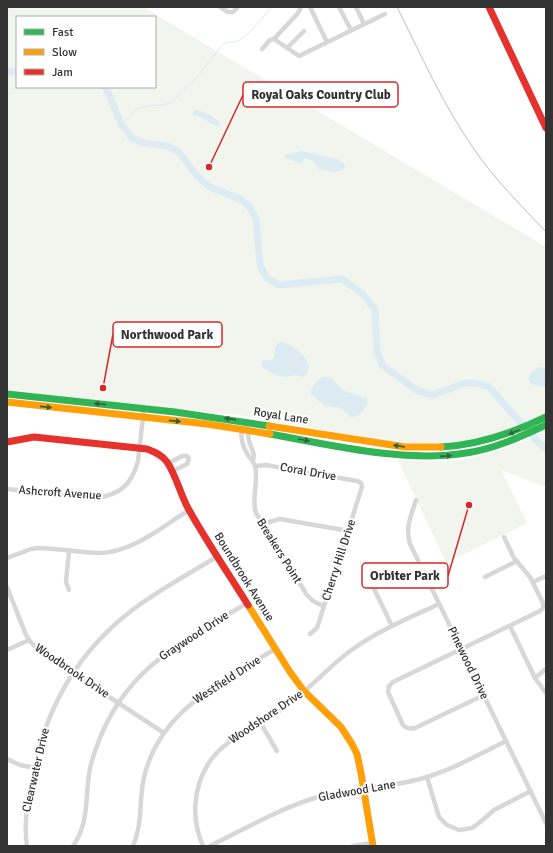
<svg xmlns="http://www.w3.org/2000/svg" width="553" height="853" font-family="Signika,sans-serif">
<rect width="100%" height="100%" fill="#fff"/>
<g fill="#f1f5ed" fill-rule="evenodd">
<path d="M7,7H143L546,247V413L517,427L469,440L443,443L411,444L390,442L245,416L7,391ZM17,17H155V87H17Z"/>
<path d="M546,431V487L501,470L527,523L446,563L398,460C418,461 438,462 458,460C485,457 521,443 546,431Z"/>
</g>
<g fill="#ddebf3">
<path d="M195,110C204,112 217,116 220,125L219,127L208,122L207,120L192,114Z"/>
<path d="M301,151L337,159L344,163L345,167L341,171L334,172L319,169C314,163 312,158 304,159L301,164L284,157L287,154H292Z"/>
<path d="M280,342C292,343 307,355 309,367L306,375L304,377L295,375L286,377L276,375L262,367L261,362L264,360C281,363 269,349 280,342Z"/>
<path d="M539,367L546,369V387C542,386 536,386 533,384C523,379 532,370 539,367Z"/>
<path d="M325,376L332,379L344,391L367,398L368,403C364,409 357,422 348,415C346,413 344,410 341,408L325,406L312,395L311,393C312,387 318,378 325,376Z"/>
</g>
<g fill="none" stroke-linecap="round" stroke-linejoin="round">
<path stroke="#ddebf3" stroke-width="1" d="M121,124C129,121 130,113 137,109C146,104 162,107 173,102L177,96L197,77L223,44C230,41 234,43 238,41C250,35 263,16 272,7"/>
<g stroke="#ddebf3" stroke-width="7">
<polyline points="7,72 17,71"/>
<polyline points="105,87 107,90 121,124 132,138 144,143 167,146 179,152 197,176 210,187 240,199 249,206 256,219 260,265 267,278 279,285 342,279 362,293 375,310 377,352 383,366 418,391 433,395 465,383 476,383 489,387 537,441 546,449"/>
</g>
<g stroke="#d7d7d7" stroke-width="4.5">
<polyline points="220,7 228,12 233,12 238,7"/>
<polyline points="310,7 327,42"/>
<polyline points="339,7 351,30"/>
<polyline points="356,7 364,24"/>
<polyline points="274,39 299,56 385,14"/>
<polyline points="287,48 304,31"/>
<polyline points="262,49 270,40 274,39 298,13 301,7"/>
<polyline points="246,422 249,441 254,455 253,461"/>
<path d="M242,428C240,437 243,448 248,455C251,459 253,461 255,466C259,482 251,498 256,513L307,595L313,601L323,606"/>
<polyline points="169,463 182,456 187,456 189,458 187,464 173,471"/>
<polyline points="255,466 266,465 357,481 361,483 362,487 317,628 310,634"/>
<path d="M7,489L96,498C120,495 132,484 138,461L144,409"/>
<path d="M416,500C411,516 405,527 410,544L546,823"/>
<polyline points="262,524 280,519 349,531"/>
<path d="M7,558L31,549L38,548C59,548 79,553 99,553C132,553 163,526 189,510"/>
<polyline points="366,572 392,626"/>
<polyline points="485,577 517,561"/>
<polyline points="533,582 546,576"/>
<path d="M7,587L26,635C31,645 40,651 50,658L164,733"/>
<polyline points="69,590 66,582 69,551"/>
<polyline points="510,626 535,678 546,693"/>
<polyline points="7,650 29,640"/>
<polyline points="535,678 546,669"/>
<path d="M484,695L415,728C410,729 407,729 403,725L388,692L389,686L393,682L540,611L543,608V603L530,577L514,558L504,537"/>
<polyline points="260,722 277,751"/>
<polyline points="7,759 20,765 35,768"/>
<polyline points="427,777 439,817 447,825 459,830 472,828 479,823 494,810 531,791"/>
<path d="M27,846C23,820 29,796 34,771C46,707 79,651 131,611C158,590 189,574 218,556"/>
<path d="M73,846C91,821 84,792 91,764C117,672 172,649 247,603"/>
<path d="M133,846C137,836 139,827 140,816C141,803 141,790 144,777C160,710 222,682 275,649"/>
<path d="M203,846C191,819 193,789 208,764C225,738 256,727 281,710C306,693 326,669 350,651C377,631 409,618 439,604"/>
<path d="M210,846C245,829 280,808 318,797C351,787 387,788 420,779C450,771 478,755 506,741"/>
<polyline points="353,846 372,843"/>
</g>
<g stroke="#30b455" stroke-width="7">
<polyline points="7,394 175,412 269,426"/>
<path d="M270,434C331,445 403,463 466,453C494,449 520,437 546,425"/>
<path d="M441,447C479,445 513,433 546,417"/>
</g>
<g stroke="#ff9f0a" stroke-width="7">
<polyline points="7,402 207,424 270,434"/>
<polyline points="269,426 405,447 441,447"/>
<polyline points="248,605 290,672 304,691 341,727 352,744 357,754 361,773 373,846"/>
</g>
<g stroke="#e5322d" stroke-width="7">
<polyline points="489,7 546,128"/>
<path d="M7,442L34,437L147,449C155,452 162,455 167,462C176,475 181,496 189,510C207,542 228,573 248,605"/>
</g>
<path stroke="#bebebe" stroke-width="1" d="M397,7C421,55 443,105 474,149C494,179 521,205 546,232"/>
</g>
<defs><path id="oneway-solid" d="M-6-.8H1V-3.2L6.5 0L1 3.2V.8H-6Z"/></defs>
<g fill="#32603f">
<use href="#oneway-solid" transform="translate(100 404) rotate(-174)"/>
<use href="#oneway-solid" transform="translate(46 407) rotate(6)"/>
<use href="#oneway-solid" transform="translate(230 419) rotate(-172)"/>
<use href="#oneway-solid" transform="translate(175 421) rotate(6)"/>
<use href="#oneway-solid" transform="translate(514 432) rotate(158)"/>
<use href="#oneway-solid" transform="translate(304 440) rotate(10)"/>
<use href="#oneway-solid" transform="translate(399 446) rotate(-171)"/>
<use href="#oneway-solid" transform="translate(446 456) rotate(-4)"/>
</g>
<g text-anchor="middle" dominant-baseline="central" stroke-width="4" stroke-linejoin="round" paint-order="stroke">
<g font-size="12" fill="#333" stroke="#fff">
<text transform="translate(281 416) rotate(9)">Royal Lane</text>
<text transform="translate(308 472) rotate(10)">Coral Drive</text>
<text transform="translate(60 493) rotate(4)">Ashcroft Avenue</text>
<text transform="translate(279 551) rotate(58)">Breakers Point</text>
<text transform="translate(339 560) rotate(-72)">Cherry Hill Drive</text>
<text transform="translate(244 577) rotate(58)">Boundbrook Avenue</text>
<text transform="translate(194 636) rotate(-33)">Graywood Drive</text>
<text transform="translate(468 663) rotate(64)">Pinewood Drive</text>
<text transform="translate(72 671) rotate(34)">Woodbrook Drive</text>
<text transform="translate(227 680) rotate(-33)">Westfield Drive</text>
<text transform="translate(266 717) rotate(-34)">Woodshore Drive</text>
<text transform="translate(36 770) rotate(-77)">Clearwater Drive</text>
<text transform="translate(357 791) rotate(-10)">Gladwood Lane</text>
</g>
</g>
<path fill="none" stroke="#d62828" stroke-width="1.5" d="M209 167L243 95M103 388L113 334M469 505L448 576"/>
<g fill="#d62828" stroke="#fff" stroke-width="1.5">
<circle cx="209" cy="167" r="4"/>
<circle cx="103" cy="388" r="4"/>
<circle cx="469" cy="505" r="4"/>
</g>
<g fill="#fff" stroke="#d62828" stroke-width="1.5">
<rect x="243" y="82" width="155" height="25" rx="4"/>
<rect x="113" y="322" width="109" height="25" rx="4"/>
<rect x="362" y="563" width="86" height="25" rx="4"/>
</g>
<g font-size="13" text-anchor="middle" font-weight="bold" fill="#333">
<text x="321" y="99">Royal Oaks Country Club</text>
<text x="167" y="339">Northwood Park</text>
<text x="405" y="580">Orbiter Park</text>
</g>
<rect width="553" height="853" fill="none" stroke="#333333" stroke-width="16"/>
<rect x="16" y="16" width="140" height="72" fill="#ffffff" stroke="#adadad"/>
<rect x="24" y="29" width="20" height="6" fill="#30b455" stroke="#adadad"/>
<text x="52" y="36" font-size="12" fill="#333333">Fast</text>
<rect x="24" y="49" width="20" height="6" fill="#ff9f0a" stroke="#adadad"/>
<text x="52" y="56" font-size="12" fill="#333333">Slow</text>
<rect x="24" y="69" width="20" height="6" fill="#e5322d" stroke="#adadad"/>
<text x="52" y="76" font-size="12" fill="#333333">Jam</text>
</svg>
